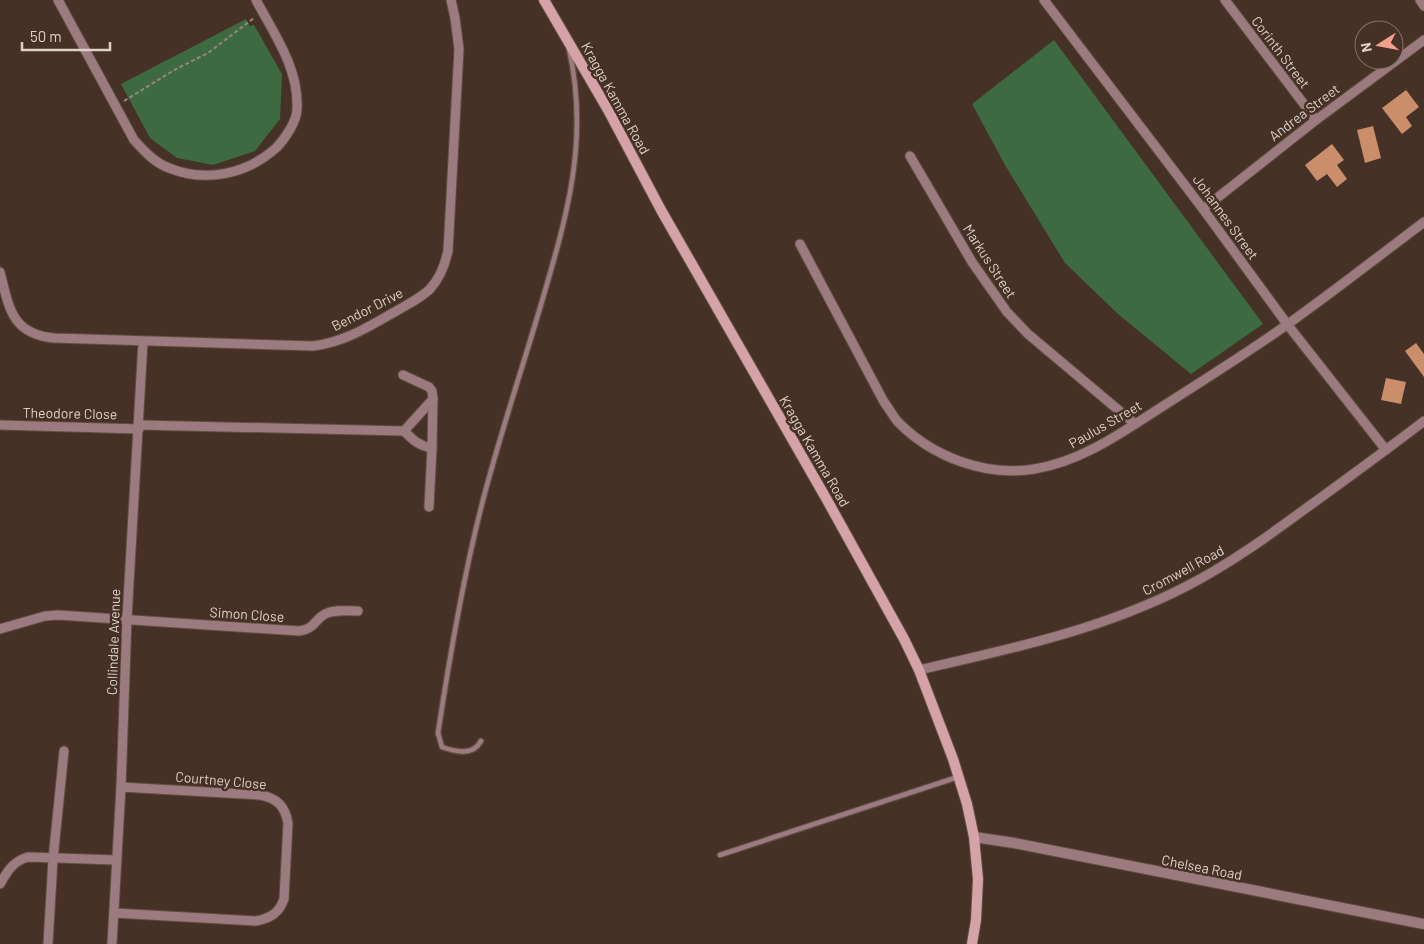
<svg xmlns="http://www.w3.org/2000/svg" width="1424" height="944" font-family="Barlow,sans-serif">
<rect width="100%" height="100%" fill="#453125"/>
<g fill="#3e6a42">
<polygon points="246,19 250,26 254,25 282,74 280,119 255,151 213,165 177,158 150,138 121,84"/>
<polygon points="1054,40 1263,324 1191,374 1118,314 1065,263 1005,165 972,104"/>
</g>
<g fill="#ca8e6a">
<polygon points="1406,90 1419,107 1406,117 1412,126 1402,134 1382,108"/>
<polygon points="1373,126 1381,158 1365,163 1357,130"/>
<polygon points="1332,144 1344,160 1337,165 1347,179 1337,187 1327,174 1317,181 1305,165"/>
<polygon points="1416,343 1424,354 1424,377 1405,351"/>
<polygon points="1386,378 1406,382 1401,404 1381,400"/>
</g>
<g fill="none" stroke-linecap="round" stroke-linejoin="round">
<defs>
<g id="service">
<path d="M481,741C473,756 456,752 442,747L438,733C450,654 463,577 483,500C500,435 521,372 540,308C566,219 590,142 569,49"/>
<polyline points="720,855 958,777"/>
</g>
<g id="minor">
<path d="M58,0L134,140C144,151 155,163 169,168C206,183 247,174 276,148C285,139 297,121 297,109C299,68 274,34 256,0"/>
<polyline points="1044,0 1203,209 1287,324 1386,450"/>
<polyline points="1225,0 1316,120"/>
<polyline points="1420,0 1424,6"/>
<polyline points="910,156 972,262 1007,312 1028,334 1135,424"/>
<polyline points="1203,209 1316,120 1424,40"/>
<path d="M800,244L884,402C889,408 893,417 899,423C933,457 986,477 1034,469C1085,461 1128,428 1171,401C1210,376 1250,351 1288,324C1334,291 1379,256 1424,222"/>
<path d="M0,272C9,307 11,334 54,338L313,346C345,342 370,326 398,310C408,304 421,298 430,289C440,278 445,265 448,251L459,49L455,18L451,0"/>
<polyline points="0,425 139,429"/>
<polyline points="139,425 404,431 433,399 432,391 429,387 403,375"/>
<path d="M404,431C413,440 419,446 432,448L429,507"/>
<polyline points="432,448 433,399"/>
<path d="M0,629L45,616L58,615L299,631C315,629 314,620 325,614C335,609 348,611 358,611"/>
<path d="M919,670C1010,649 1101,630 1185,587C1228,565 1267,537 1305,509C1345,480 1385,451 1424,421"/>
<path d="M0,884C7,872 13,861 28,857L116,860"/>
<path d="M114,913L256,921C271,918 279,913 284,899L288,823C285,806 277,798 260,795L121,787"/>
<polyline points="48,944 53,859 64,751"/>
<polyline points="112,944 121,787 127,618 143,342"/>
</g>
<polyline id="tertiary" points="974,837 1014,843 1424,924"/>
<polyline id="secondary" points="544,0 608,110 661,210 827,500 904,639 919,670 953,759 967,804 974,837 978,879 976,920 972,944"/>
</defs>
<use href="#service" stroke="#614e43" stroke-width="7"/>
<use href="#minor" stroke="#614e43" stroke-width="11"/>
<use href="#tertiary" stroke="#614e43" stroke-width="12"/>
<use href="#secondary" stroke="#614e43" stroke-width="12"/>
<polyline stroke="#96867c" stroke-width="2" stroke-dasharray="4 2.5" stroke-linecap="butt" points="124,101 176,69 208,53 254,18"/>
<use href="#service" stroke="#9b7b7f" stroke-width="4.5"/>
<use href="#minor" stroke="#9b7b7f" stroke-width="9"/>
<use href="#tertiary" stroke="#9b7b7f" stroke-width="10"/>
<use href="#secondary" stroke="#d4a2a7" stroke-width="10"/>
</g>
<g text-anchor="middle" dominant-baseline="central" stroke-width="5" stroke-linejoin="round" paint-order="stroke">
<g font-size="14" fill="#ded1ca" stroke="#453125">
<text transform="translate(1281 52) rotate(53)">Corinth Street</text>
<text transform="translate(616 98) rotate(61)">Kragga Kamma Road</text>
<text transform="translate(1304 112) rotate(-37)">Andrea Street</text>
<text transform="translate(1226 217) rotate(54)">Johannes Street</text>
<text transform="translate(990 261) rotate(57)">Markus Street</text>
<text transform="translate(367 309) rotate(-27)">Bendor Drive</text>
<text transform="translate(70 413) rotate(1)">Theodore Close</text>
<text transform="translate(1105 424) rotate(-30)">Paulus Street</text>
<text transform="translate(815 451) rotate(60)">Kragga Kamma Road</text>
<text transform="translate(1183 570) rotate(-28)">Cromwell Road</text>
<text transform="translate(247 614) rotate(4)">Simon Close</text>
<text transform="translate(113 642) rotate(-88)">Collindale Avenue</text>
<text transform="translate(221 780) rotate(5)">Courtney Close</text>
<text transform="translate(1202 867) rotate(11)">Chelsea Road</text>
</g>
</g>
<g transform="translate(1379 45) rotate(259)"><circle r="24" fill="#453125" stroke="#827167"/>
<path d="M0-4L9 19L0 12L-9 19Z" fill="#f59d8e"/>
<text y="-8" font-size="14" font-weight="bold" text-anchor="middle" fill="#ded1ca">N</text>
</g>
<path d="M22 42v8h88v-8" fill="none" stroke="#ded1ca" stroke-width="2.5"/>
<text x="30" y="42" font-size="15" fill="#ded1ca" stroke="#453125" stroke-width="4" paint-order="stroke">50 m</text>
</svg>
